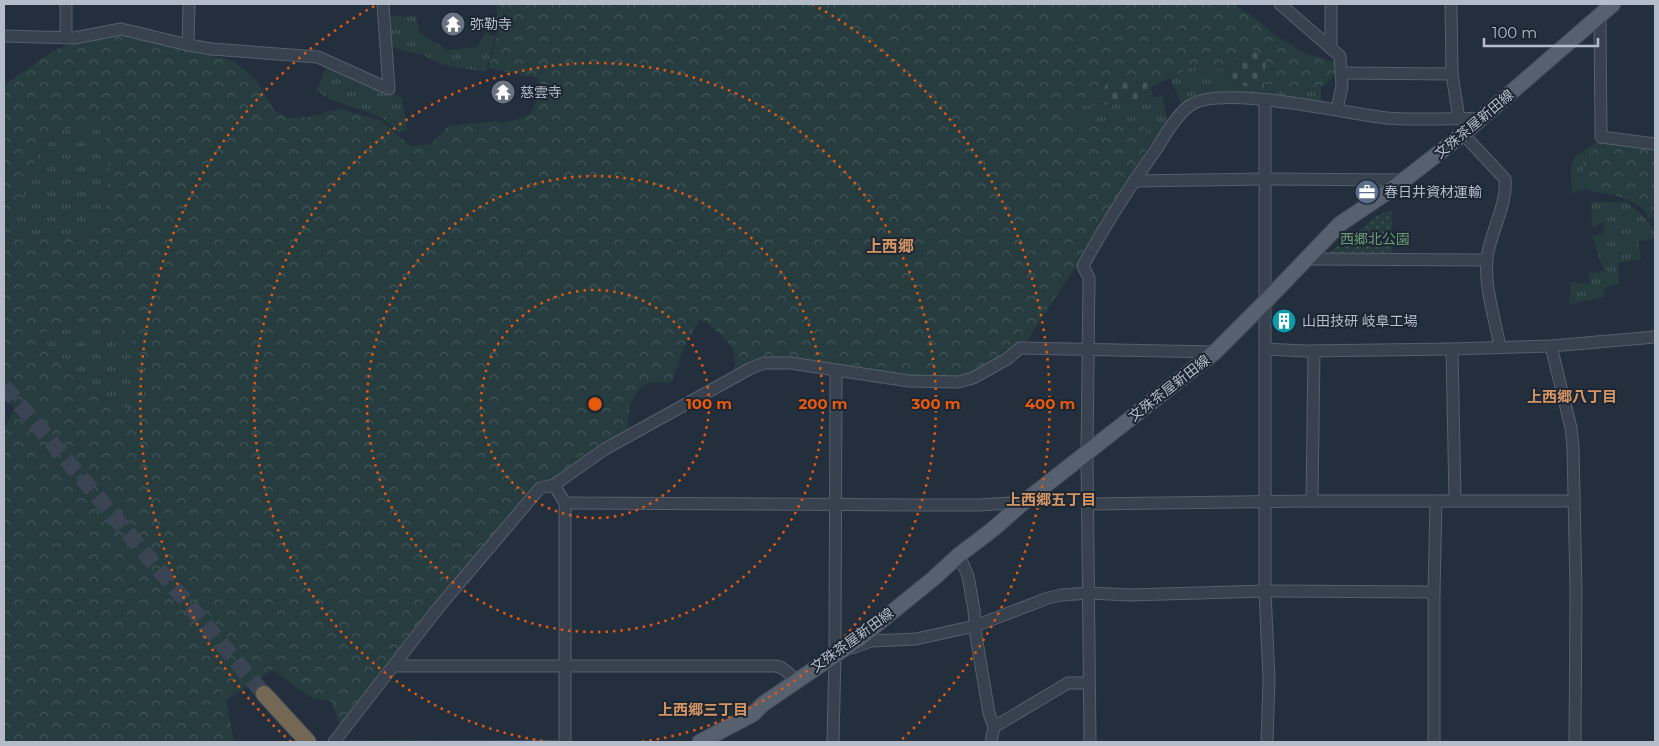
<svg xmlns="http://www.w3.org/2000/svg" width="1659" height="746" font-family="Montserrat,'Noto Sans JP',sans-serif">
<defs>
<pattern id="grass-tufts" width="24" height="20" patternUnits="userSpaceOnUse" patternTransform="scale(1.25)"><rect width="24" height="20" fill="#263c3f"/><path d="M3 7l-1-3M5 7V3M7 7l1-3M15 17l-1-3M17 17v-4M19 17l1-3" fill="none" stroke="#435659"/></pattern>
<pattern id="forest-crowns" width="20" height="18" patternUnits="userSpaceOnUse" patternTransform="scale(1.25)"><rect width="20" height="18" fill="#263c3f"/><path d="M2 6a3 3 0 1 1 6 0M12 15a3 3 0 1 1 6 0" fill="none" stroke="#435659"/></pattern>
<pattern id="cemetery-stones" width="16" height="16" patternUnits="userSpaceOnUse" patternTransform="scale(1.25)"><rect width="16" height="16" fill="#263c3f"/><path d="M2 7V4a2 2 0 0 1 4 0v3zM10 15v-3a2 2 0 0 1 4 0v3z" fill="#435659"/></pattern>
<pattern id="park-dots" width="8" height="8" patternUnits="userSpaceOnUse" patternTransform="scale(1.25)"><rect width="8" height="8" fill="#263c3f"/><path d="M2 2h.1M6 6h.1" fill="none" stroke="#435659" stroke-width="1.8" stroke-linecap="round"/></pattern>
</defs>
<rect width="100%" height="100%" fill="#242f3e"/>
<g fill="url(#grass-tufts)">
<polygon points="388,16 416,16 420,33 447,50 477,47 485,33 495,37 486,72 443,65 421,54 406,52 390,46"/>
<polygon points="1199,64 1226,71 1223,81 1263,89 1264,84 1305,91 1321,87 1321,104 1257,96 1184,109 1170,78"/>
<polygon points="327,65 402,98 407,130 398,132 381,117 332,100 316,91"/>
<path d="M1163,96C1163,116 1180,133 1151,143L1141,119C1124,123 1080,138 1074,113L1080,106L1105,105Z"/>
<path d="M97,123C100,129 105,134 106,140C111,153 109,169 108,182C107,194 108,218 98,227C80,243 26,236 4,232V216L14,209L22,200L29,174L42,146L60,131L71,128H83Z"/>
<polygon points="1597,142 1611,142 1584,184 1587,189 1572,193 1571,170 1574,157"/>
<path d="M1591,202H1627C1638,212 1655,223 1655,239L1638,241L1641,259L1618,263L1619,284L1604,288L1605,297L1569,304L1571,282L1590,284L1588,274L1604,271L1592,236L1604,233L1603,222L1594,227L1592,225Z"/>
<path d="M81,317L92,320L111,331L123,328C141,355 151,368 151,401L143,408L132,410L121,406L80,385L37,341L38,336L43,333Z"/>
</g>
<g fill="url(#forest-crowns)" fill-rule="evenodd">
<path d="M497,4H1232L1254,17L1272,33L1304,53L1335,62V73C1319,100 1289,88 1264,84L1266,74L1251,48C1241,54 1230,61 1226,71L1199,64L1151,87L1143,78L1102,93L1105,105L1080,106L1074,113L1077,120C1103,132 1115,125 1141,119L1151,143L1080,260L1028,339L999,367L944,385L781,361L739,377L734,371C741,348 718,330 700,319L686,343L671,383C663,383 649,381 643,386C630,394 622,425 634,437L547,482L340,727L331,701L310,697L273,670L226,700L234,742H4V428L15,408L6,400H4V232C26,236 80,243 98,227C108,218 107,195 108,182C109,169 110,153 106,140C105,135 100,129 97,124L83,128H71L60,131L42,146L29,174L22,200L14,209L4,216V85C26,70 48,51 73,43C95,36 116,36 137,25L153,30L159,43L234,61L257,81L274,110L286,118L308,117L339,109L382,121L410,146L431,144L448,126L496,121L503,123L530,115L541,91L538,78L489,68L497,34ZM81,317L92,320L111,331L123,328C141,355 151,368 151,401L143,408L132,410L121,406L80,385L37,341L38,336L43,333Z"/>
<path d="M1611,142L1655,147V216L1649,219C1648,216 1646,211 1643,209C1631,197 1606,193 1590,191C1581,183 1580,169 1584,158L1594,149Z"/>
</g>
<g fill="url(#cemetery-stones)">
<path d="M1251,48L1265,57L1266,74L1263,90L1223,81C1228,63 1235,58 1251,48Z"/>
<polygon points="1143,78 1151,87 1153,97 1105,105 1102,92 1109,80"/>
</g>
<polygon fill="url(#park-dots)" points="1392,210 1392,257 1325,256 1378,215"/>
<g fill="none" stroke-linecap="round" stroke-linejoin="round">
<polyline stroke="#394c67" stroke-width="2.5" points="348,742 561,741"/>
<polyline stroke="#3a4453" stroke-width="16" stroke-dasharray="16 8" stroke-linecap="butt" points="4,386 264,694"/>
<defs>
<g id="minor">
<polyline points="1280,4 1340,56 1342,86 1337,109"/>
<polyline points="1331,4 1331,47"/>
<polyline points="1451,4 1452,74 1459,119"/>
<polyline points="1600,17 1601,137 1655,144"/>
<polyline points="4,36 74,38 121,29 188,45 212,49 318,57 389,89 383,4"/>
<polyline points="66,37 66,4"/>
<polyline points="188,45 189,4"/>
<polyline points="1342,73 1452,74"/>
<polyline points="1265,100 1265,591 1269,679 1267,742"/>
<path d="M1463,134L1505,179C1508,203 1490,233 1487,258C1484,287 1495,318 1500,347"/>
<polyline points="1134,181 1265,179 1404,180"/>
<polyline points="1308,259 1487,260"/>
<polyline points="1551,346 1571,428 1573,447 1576,591 1575,742"/>
<polyline points="1265,349 1305,351 1452,349 1551,346 1655,337"/>
<polyline points="1452,349 1455,500"/>
<polyline points="554,485 565,503 565,742"/>
<polyline points="1312,501 1314,351"/>
<polyline points="565,503 921,505 980,505 1024,502"/>
<polyline points="1089,504 1312,501 1574,501"/>
<polyline points="959,555 968,576 974,610 976,636 989,713 994,727 991,742"/>
<polyline points="852,648 871,641 916,639 975,626 1048,598 1062,595 1089,593 1130,595 1265,591 1434,592"/>
<polyline points="394,666 776,666 782,668 797,680"/>
<polyline points="994,727 1068,683 1089,683"/>
<polyline points="334,742 439,607 540,488 554,485 605,449 751,368 764,363 790,363 909,381 958,382 973,378 1007,359 1020,348 1215,352"/>
<polyline points="833,742 835,654 836,371"/>
<path d="M1090,742L1087,452L1089,278L1083,266C1105,225 1130,186 1157,148C1166,134 1176,116 1189,106C1220,83 1347,114 1387,118C1397,119 1407,119 1417,119C1439,119 1460,119 1482,118"/>
<polyline points="1434,742 1434,592 1436,501"/>
</g>
<polyline id="major" points="700,742 753,714 763,704 860,638 934,578 959,555 992,530 1024,502 1215,352 1265,302 1340,224 1395,187 1463,134 1613,4"/>
<polyline id="highway" points="264,694 308,742"/>
</defs>
<use href="#minor" stroke="#565f6c" stroke-width="13"/>
<use href="#major" stroke="#414a57" stroke-width="17"/>
<use href="#highway" stroke="#434c59" stroke-width="18"/>
<use href="#minor" stroke="#38414e" stroke-width="11"/>
<use href="#major" stroke="#56606e" stroke-width="15"/>
<use href="#highway" stroke="#746855" stroke-width="16"/>
</g>
<g fill="none" stroke="#e8590c" stroke-width="2.5" stroke-dasharray="2.5 5">
<circle cx="595" cy="404" r="114"/>
<circle cx="595" cy="404" r="228"/>
<path d="M550 742A341 341 0 1 1 640 742"/>
<path d="M291 742A455 455 0 0 1 378 4M812 4A455 455 0 0 1 899 742"/>
</g>
<defs>
<symbol id="temple-disc" viewBox="-11 -11 22 22"><circle r="9.5" fill="#6b7280" stroke="#1d2633"/><path d="M0-6L5-2H3V0L6.5 2.5H4V6H1.5V3h-3V6H-4V2.5H-6.5L-3 0V-2H-5Z" fill="#fff"/></symbol>
<symbol id="office-disc" viewBox="-11 -11 22 22"><circle r="9.5" fill="#5c6f8a" stroke="#1d2633"/><path d="M-6-3h4V-5.5h4V-3h4V5H-6ZM-1-4.5V-3h2v-1.5ZM-6 0V1H6V0Z" fill="#fff"/></symbol>
<symbol id="building-disc" viewBox="-11 -11 22 22"><circle r="9.5" fill="#0f9aa8" stroke="#1d2633"/><path d="M-4-6H4V6H1V3H-1V6H-4ZM-2.5-4.3h1.7v1.8h-1.7ZM.8-4.3h1.7v1.8H.8ZM-2.5-1h1.7V.8h-1.7ZM.8-1h1.7V.8H.8Z" fill="#fff"/></symbol>
</defs>
<g fill-rule="evenodd">
<use href="#temple-disc" x="439" y="10" width="28" height="28"/>
<use href="#temple-disc" x="489" y="78" width="28" height="28"/>
<use href="#office-disc" x="1353" y="178" width="28" height="28"/>
<use href="#building-disc" x="1270" y="307" width="28" height="28"/>
</g>
<g text-anchor="middle" dominant-baseline="central" stroke-width="4" stroke-linejoin="round" paint-order="stroke">
<g font-size="14" fill="#b4bcc9" stroke="#1d2633" text-anchor="start">
<text x="470" y="24">弥勒寺</text>
<text x="520" y="92">慈雲寺</text>
<text x="1384" y="192">春日井資材運輸</text>
<text x="1302" y="321">山田技研 岐阜工場</text>
</g>
<g font-size="14" fill="#b4bcc9" stroke="#1d2633">
<text transform="translate(1474 124) rotate(-40)">文殊茶屋新田線</text>
<text transform="translate(1169 388) rotate(-38)">文殊茶屋新田線</text>
<text transform="translate(852 640) rotate(-36)">文殊茶屋新田線</text>
</g>
<g font-size="14" fill="#6b9a76" stroke="#1d2633">
<text x="1375" y="239">西郷北公園</text>
</g>
<g font-size="15" font-weight="bold" fill="#d59563" stroke="#1d2633">
<text x="1572" y="396">上西郷八丁目</text>
<text x="1051" y="499">上西郷五丁目</text>
<text x="703" y="709">上西郷三丁目</text>
</g>
<g font-size="16" font-weight="bold" fill="#d59563" stroke="#1d2633">
<text x="890" y="246">上西郷</text>
</g>
</g>
<circle cx="595" cy="404" r="8" fill="#e8590c" stroke="#1d2633" stroke-width="2.5"/>
<g font-size="15" text-anchor="middle" font-weight="bold" fill="#e8590c" stroke="#1d2633" stroke-width="4" stroke-linejoin="round" paint-order="stroke">
<text x="709" y="409">100 m</text>
<text x="823" y="409">200 m</text>
<text x="936" y="409">300 m</text>
<text x="1050" y="409">400 m</text>
</g>
<rect width="1659" height="746" fill="none" stroke="#b4bcc9" stroke-width="10"/>
<path d="M1484 38v8h114v-8" fill="none" stroke="#b4bcc9" stroke-width="2.5"/>
<text x="1492" y="38" font-size="15" fill="#b4bcc9" stroke="#1d2633" stroke-width="4" paint-order="stroke">100 m</text>
</svg>
